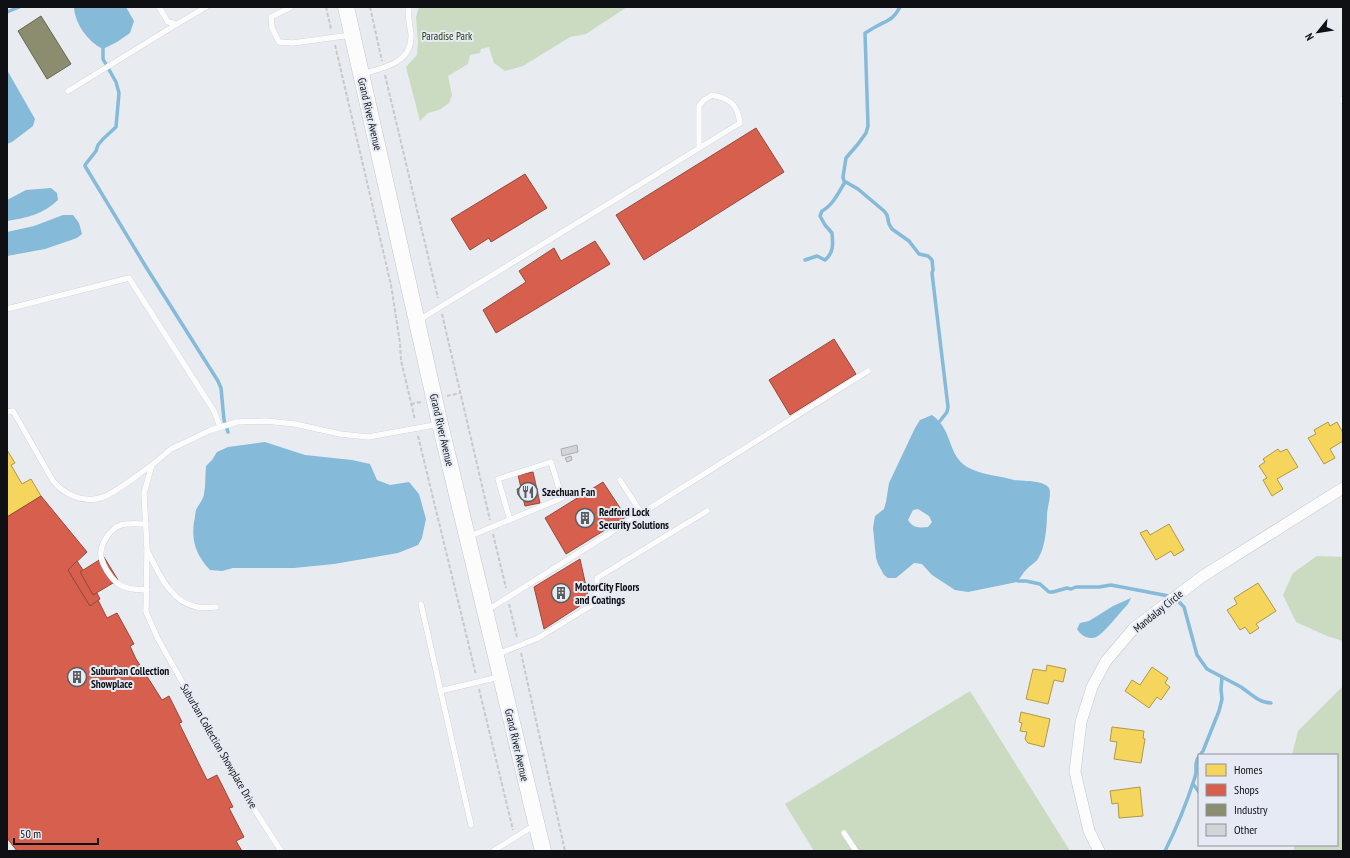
<svg xmlns="http://www.w3.org/2000/svg" width="1350" height="858" font-family="'PT Sans Narrow',sans-serif">
<rect width="100%" height="100%" fill="#e8ebf0"/>
<g fill="#cadbc1">
<polygon points="419,7 627,7 586,34 570,37 523,66 505,71 494,63 489,47 481,49 480,53 470,55 468,64 448,76 452,95 449,103 439,110 428,113 420,121 406,67 417,55 418,41 416,17"/>
<polygon points="1317,556 1343,557 1343,641 1327,636 1296,622 1283,595 1293,573"/>
<polygon points="1343,686 1343,851 1294,851 1294,845 1337,845 1337,755 1292,755 1298,731"/>
<polygon points="970,691 1070,851 814,851 785,804"/>
</g>
<g fill="#85bad9" fill-rule="evenodd">
<path d="M74,7H126L134,21L130,33L117,42L103,49C88,42 75,24 74,7Z"/>
<polygon points="7,70 35,119 33,126 12,142 7,144"/>
<path d="M51,188L57,193L58,200C44,214 26,218 7,221V200L26,190Z"/>
<polygon points="63,215 73,215 79,223 82,234 77,238 45,249 7,256 7,232 34,226"/>
<path d="M932,415C954,431 946,453 967,467C978,473 990,475 1002,477C1006,478 1010,479 1014,480C1022,481 1044,480 1049,488C1052,494 1047,508 1047,515C1047,527 1045,547 1039,557C1037,562 1030,565 1026,570C1023,573 1020,578 1017,582L968,592L955,590L932,575L922,564L914,563L896,578H888L884,575L878,564L876,558L873,528L875,516L884,509L886,502L889,483L915,428L920,420ZM918,509L929,516L932,522L928,527C919,528 913,528 908,520L913,510Z"/>
<path d="M265,442L305,455L352,460L370,464L377,480L390,485L409,482L419,494L426,519L422,538L418,545L398,553L334,564L294,568H233L222,571L210,570C197,556 191,542 194,522C195,519 195,514 196,510C199,504 203,500 204,494C206,484 205,475 206,466L212,460L217,452L228,447Z"/>
<path d="M1131,598L1128,604C1120,612 1107,630 1098,636C1090,641 1081,636 1077,629L1080,623L1089,621L1113,606Z"/>
</g>
<g fill="#f6d55c" stroke="#b09a46">
<polygon points="1328,422 1330,426 1337,422 1343,433 1343,441 1330,449 1335,458 1324,464 1308,438 1316,434 1314,430"/>
<polygon points="1278,449 1280,452 1287,449 1298,467 1277,479 1283,489 1272,496 1263,480 1267,478 1259,466 1265,462 1263,459"/>
<polygon points="7,450 15,463 11,465 22,484 31,479 41,496 7,517"/>
<polygon points="1169,524 1184,550 1174,556 1171,551 1156,560 1140,533 1147,530 1150,535"/>
<polygon points="1258,583 1276,611 1256,624 1259,628 1250,634 1245,627 1240,630 1227,610 1237,604 1234,598"/>
<polygon points="1047,665 1066,669 1063,682 1054,680 1048,704 1026,699 1033,669 1046,671"/>
<polygon points="1152,667 1168,678 1165,683 1170,687 1161,700 1157,697 1149,708 1125,691 1132,680 1140,685"/>
<polygon points="1021,712 1050,719 1044,747 1028,743 1025,739 1027,732 1020,731 1022,723 1019,722"/>
<polygon points="1112,727 1144,731 1143,738 1145,739 1141,763 1114,759 1117,742 1110,741"/>
<polygon points="1140,787 1143,816 1119,818 1118,803 1112,804 1110,791"/>
</g>
<g fill="#d6604d" stroke="#9a483c">
<polygon points="756,128 784,172 644,260 616,215"/>
<polygon points="525,174 547,208 491,242 489,238 470,250 451,219"/>
<polygon points="595,241 610,264 496,333 483,310 526,282 519,271 554,248 561,261"/>
<polygon points="834,339 856,374 790,415 769,380"/>
<polygon points="533,472 540,503 525,506 522,494 518,495 517,489 521,488 518,475"/>
<polygon points="603,482 626,517 566,554 545,518"/>
<polygon points="41,496 87,552 68,570 90,606 98,600 107,618 117,613 134,644 130,646 136,659 162,700 169,696 182,722 179,723 207,780 217,775 233,807 229,808 244,837 236,841 242,851 17,851 7,838 7,517"/>
<polygon points="104,557 118,580 93,595 80,572"/>
<polygon points="580,559 589,600 544,629 534,587"/>
<polygon points="77,561 83,570 80,572 93,595 97,593 100,599 90,606 68,570"/>
</g>
<polygon fill="#8c8c6e" stroke="#666753" points="41,16 71,64 47,79 18,31"/>
<g fill="none" stroke-linecap="round" stroke-linejoin="round">
<g stroke="#85bad9" stroke-width="3.5">
<path d="M900,7C893,20 888,20 877,26C873,28 869,31 865,33L868,126L866,133L858,144L846,158L843,177L844,181L858,189L884,211L887,215L889,224L892,229L909,241L919,254L928,256L932,260L933,270L932,273L948,407L947,412L940,421"/>
<polyline points="7,12 19,7"/>
<polyline points="103,45 103,59 116,82 119,93 116,127 103,139 98,145 96,151 85,165 85,166 146,267 218,381 221,388 224,420 228,432"/>
<path d="M805,260L817,256L825,260C834,253 833,243 832,233L825,225L820,216L822,211C833,205 839,192 845,182"/>
<path d="M1018,581H1026L1040,584L1049,592H1053L1067,588L1071,589L1076,587H1099L1111,585L1174,597L1184,607L1197,655L1207,669C1218,675 1230,681 1241,687C1250,693 1259,703 1271,703"/>
<polyline points="1200,755 1203,751 1219,711 1222,699 1221,689 1222,677"/>
<polyline points="1193,784 1199,792"/>
<path d="M1165,851C1177,827 1187,802 1195,777C1198,768 1193,764 1199,756"/>
</g>
</g>
<g fill="#d2d4d8" stroke="#aaadb1">
<polygon points="577,445 578,452 562,456 561,449"/>
<polygon points="571,456 572,460 567,462 565,458"/>
</g>
<g fill="none" stroke-linecap="round" stroke-linejoin="round">
<defs>
<g id="service">
<polyline points="159,7 168,22 177,24 206,7"/>
<polyline points="291,7 271,17 272,28 279,42 293,43 351,35"/>
<path d="M362,74C382,68 410,64 411,38C412,32 409,26 409,20C408,16 409,11 409,7"/>
<polyline points="68,91 177,24"/>
<polyline points="1343,99 1343,101"/>
<polyline points="7,309 129,278 214,411 220,427"/>
<path d="M419,320L740,123C737,103 730,99 712,95L704,100L699,106V148"/>
<path d="M7,412L13,411L53,481C64,494 82,503 100,498C115,494 138,474 152,465"/>
<polyline points="620,480 642,514"/>
<path d="M146,524C138,524 128,523 121,525C110,529 99,545 101,557C103,566 110,577 117,583C126,590 136,589 147,590"/>
<polyline points="468,537 562,498 551,462 498,479 510,520"/>
<path d="M148,552C159,573 170,602 197,607C203,608 210,607 216,607"/>
<polyline points="421,604 471,825"/>
<polyline points="486,611 868,371"/>
<polyline points="496,655 538,638 597,602 597,578 707,511"/>
<polyline points="440,691 499,677"/>
<polyline points="844,833 856,851"/>
<polyline points="281,851 254,809 158,639 146,612 147,549 144,493 152,465 171,449 211,430 237,422 266,421 295,424 340,434 368,437 440,424"/>
<polyline points="493,851 535,825"/>
</g>
<polyline id="minor" points="1099,851 1089,831 1075,772 1081,722 1092,687 1106,661 1134,628 1203,576 1343,488"/>
<polyline id="secondary" points="346,7 440,424 543,851"/>
</defs>
<use href="#service" stroke="#c4c6ca" stroke-width="6"/>
<use href="#minor" stroke="#c4c6ca" stroke-width="12"/>
<use href="#secondary" stroke="#c4c6ca" stroke-width="17"/>
<g stroke="#c9c9cb" stroke-width="2" stroke-dasharray="4 2" stroke-linecap="butt">
<polyline points="326,7 331,29"/>
<polyline points="370,7 382,61"/>
<polyline points="335,45 391,285 400,343 401,360 415,420"/>
<polyline points="385,75 438,298"/>
<polyline points="442,314 490,520"/>
<polyline points="447,396 460,393"/>
<polyline points="411,404 421,402"/>
<polyline points="418,436 476,675"/>
<polyline points="493,534 506,588"/>
<polyline points="509,604 517,637"/>
<polyline points="521,653 565,851"/>
<polyline points="479,689 513,830"/>
</g>
<use href="#service" stroke="#fcfcfd" stroke-width="5.5"/>
<use href="#minor" stroke="#fcfcfd" stroke-width="11"/>
<use href="#secondary" stroke="#fcfcfd" stroke-width="16"/>
</g>
<defs>
<symbol id="restaurant-ring" viewBox="-11 -11 22 22"><circle r="9.5" fill="#e5eaf4" stroke="#5a5d60" stroke-width="1.5"/><path d="M-5-6h1v4h1v-4h1v4h1v-4h1v5L-1.5 .5V6h-2V.5L-5-1ZM5-6V6H3V1.5H1.5Q1.5-4 5-6Z" fill="#5a5d60"/></symbol>
<symbol id="building-ring" viewBox="-11 -11 22 22"><circle r="9.5" fill="#e5eaf4" stroke="#5a5d60" stroke-width="1.5"/><path d="M-4-6H4V6H1V3H-1V6H-4ZM-2.5-4.3h1.7v1.8h-1.7ZM.8-4.3h1.7v1.8H.8ZM-2.5-1h1.7V.8h-1.7ZM.8-1h1.7V.8H.8Z" fill="#5a5d60"/></symbol>
</defs>
<g fill-rule="evenodd">
<use href="#restaurant-ring" x="517" y="481" width="22" height="22"/>
<use href="#building-ring" x="574" y="507" width="22" height="22"/>
<use href="#building-ring" x="550" y="582" width="22" height="22"/>
<use href="#building-ring" x="66" y="666" width="22" height="22"/>
</g>
<g text-anchor="middle" dominant-baseline="central" stroke-width="4" stroke-linejoin="round" paint-order="stroke">
<g font-size="11" fill="#263b0b" stroke="#e5eaf4">
<text x="447" y="36">Paradise Park</text>
</g>
<g font-size="11" fill="#0e1013" stroke="#e5eaf4">
<text transform="translate(370 114) rotate(77)">Grand River Avenue</text>
<text transform="translate(442 430) rotate(77)">Grand River Avenue</text>
<text transform="translate(1158 611) rotate(-39)">Mandalay Circle</text>
<text transform="translate(517 745) rotate(77)">Grand River Avenue</text>
<text transform="translate(219 746) rotate(60)">Suburban Collection Showplace Drive</text>
</g>
<g font-size="11" font-weight="bold" fill="#0e1013" stroke="#e5eaf4" text-anchor="start">
<text x="542" y="492">Szechuan Fan</text>
<text x="599" y="512">Redford Lock<tspan x="599" dy="13">Security Solutions</tspan></text>
<text x="575" y="587">MotorCity Floors<tspan x="575" dy="13">and Coatings</tspan></text>
<text x="91" y="671">Suburban Collection<tspan x="91" dy="13">Showplace</tspan></text>
</g>
</g>
<rect width="1350" height="858" fill="none" stroke="#0e1013" stroke-width="16"/>
<rect x="1198" y="754" width="140" height="92" fill="#e5eaf4" stroke="#8f939a"/>
<rect x="1206" y="764" width="20" height="12" fill="#f6d55c" stroke="#8f939a"/>
<text x="1234" y="774" font-size="12" fill="#0e1013">Homes</text>
<rect x="1206" y="784" width="20" height="12" fill="#d6604d" stroke="#8f939a"/>
<text x="1234" y="794" font-size="12" fill="#0e1013">Shops</text>
<rect x="1206" y="804" width="20" height="12" fill="#8c8c6e" stroke="#8f939a"/>
<text x="1234" y="814" font-size="12" fill="#0e1013">Industry</text>
<rect x="1206" y="824" width="20" height="12" fill="#d2d4d8" stroke="#8f939a"/>
<text x="1234" y="834" font-size="12" fill="#0e1013">Other</text>
<g transform="translate(1318 32) rotate(240)" stroke="#e5eaf4" stroke-width="3" paint-order="stroke">
<path d="M0-3L7 15L0 10L-7 15Z" fill="#0e1013"/>
<text y="-6" font-size="11" font-weight="bold" text-anchor="middle" fill="#0e1013">N</text>
</g>
<path d="M14 838v6h84v-6" fill="none" stroke="#0e1013" stroke-width="2"/>
<text x="20" y="838" font-size="12" fill="#0e1013" stroke="#e5eaf4" stroke-width="3" paint-order="stroke">50 m</text>
</svg>
